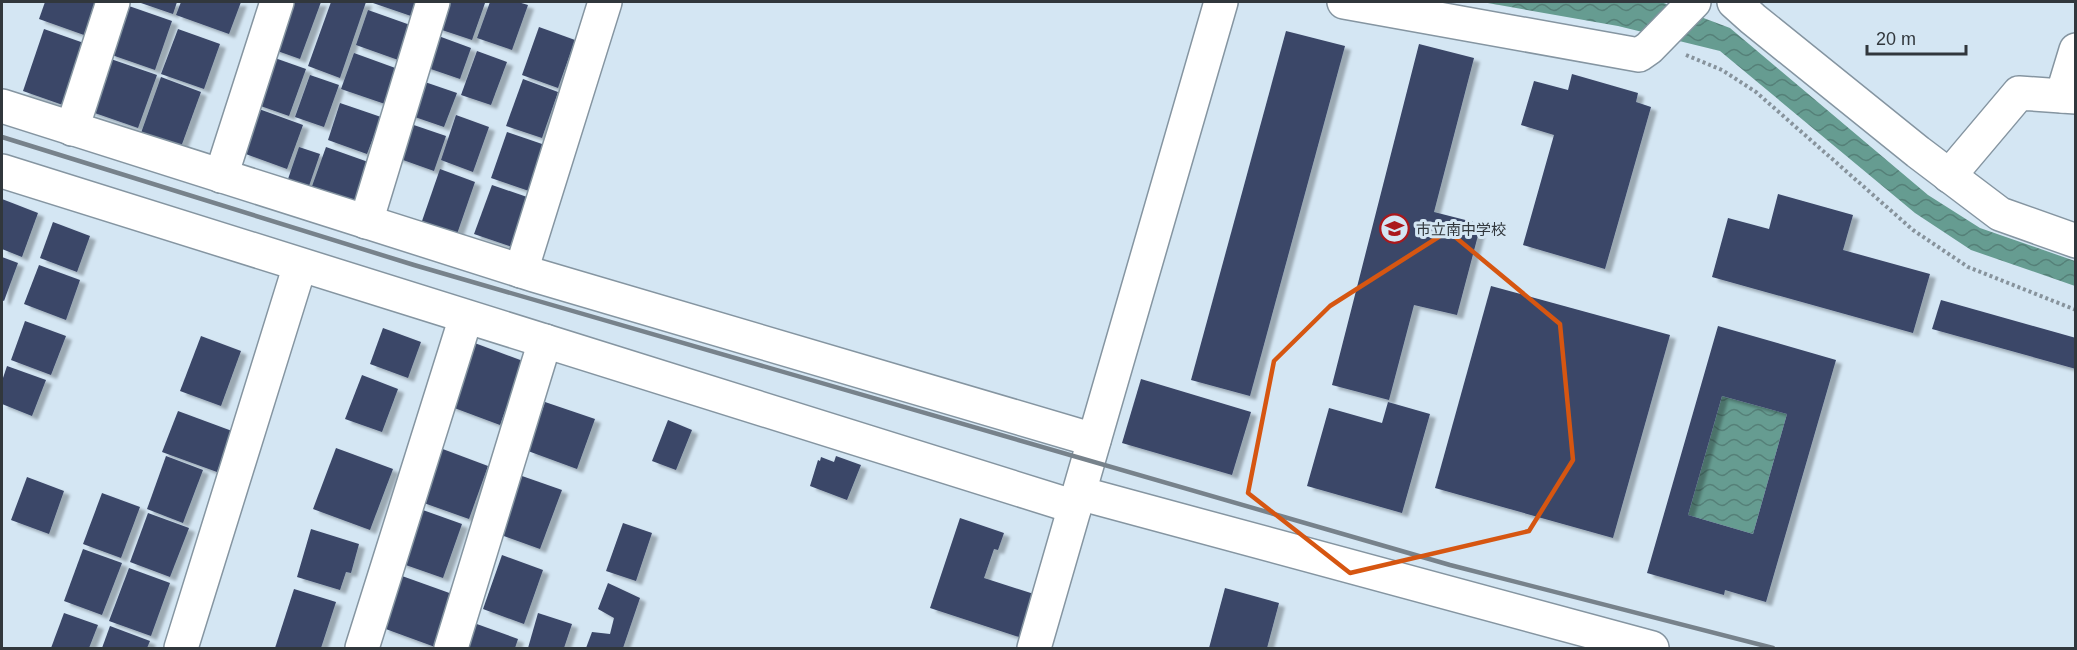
<svg xmlns="http://www.w3.org/2000/svg" width="2077" height="650" font-family="Arial,'Noto Sans JP',sans-serif">
<defs>
<pattern id="water-waves" width="16" height="10" patternUnits="userSpaceOnUse" patternTransform="scale(1.5)"><rect width="16" height="10" fill="#669c91"/><path d="M0 5q4-4 8 0t8 0" fill="none" stroke="#558078"/></pattern>
<filter id="shadow"><feDropShadow dx="6" dy="4" stdDeviation="1.5" flood-color="#0004"/></filter>
</defs>
<rect width="100%" height="100%" fill="#d4e6f3"/>
<g fill="url(#water-waves)">
<polygon points="1482,2 1661,2 1730,28 1928,195 1980,228 2075,261 2075,286 1971,250 1915,213 1720,51 1618,26"/>
<polygon points="1722,396 1787,414 1753,534 1688,515"/>
</g>
<g fill="#3a4668" fill-rule="evenodd" filter="url(#shadow)">
<polygon points="45,2 96,2 84,35 39,19"/>
<polygon points="138,2 177,2 173,14"/>
<polygon points="181,2 241,2 229,34 176,15"/>
<polygon points="286,2 321,2 300,59 269,48"/>
<polygon points="331,2 366,2 340,78 308,66"/>
<polygon points="370,2 417,2 411,16"/>
<polygon points="445,2 485,3 472,40 436,28"/>
<polygon points="490,2 518,2 528,5 512,50 477,38"/>
<polygon points="126,5 172,21 155,70 109,54"/>
<polygon points="368,10 413,26 401,61 356,45"/>
<polygon points="539,27 575,40 558,88 522,75"/>
<polygon points="44,29 98,48 77,110 23,91"/>
<polygon points="178,29 220,44 204,89 161,74"/>
<polygon points="1286,31 1345,46 1250,396 1191,380"/>
<polygon points="433,34 471,48 460,79 422,66"/>
<polygon points="1419,44 1474,58 1434,212 1481,224 1457,315 1414,305 1389,400 1332,385"/>
<polygon points="477,51 507,62 491,105 461,95"/>
<polygon points="354,53 398,69 385,104 341,89"/>
<polygon points="272,57 306,69 289,116 255,104"/>
<polygon points="108,58 157,75 138,128 89,111"/>
<polygon points="1572,74 1638,93 1636,102 1651,107 1605,269 1523,245 1554,135 1521,125 1534,81 1568,90"/>
<polygon points="310,75 339,85 324,127 295,117"/>
<polygon points="161,77 201,92 181,147 141,133"/>
<polygon points="523,79 558,92 542,138 506,126"/>
<polygon points="419,80 457,93 444,127 406,114"/>
<polygon points="340,103 381,117 367,154 328,140"/>
<polygon points="259,109 303,125 287,169 243,153"/>
<polygon points="456,115 489,127 473,172 441,160"/>
<polygon points="402,121 446,136 434,171 389,155"/>
<polygon points="507,132 545,145 529,191 491,178"/>
<polygon points="299,147 320,154 308,189 287,182"/>
<polygon points="326,147 371,163 356,204 311,189"/>
<polygon points="440,169 475,182 457,234 422,221"/>
<polygon points="492,185 530,198 512,247 474,234"/>
<polygon points="1778,194 1853,215 1843,250 1930,274 1913,333 1712,277 1728,218 1769,229"/>
<polygon points="2,199 38,213 22,257 2,249"/>
<polygon points="53,222 90,236 77,272 40,258"/>
<polygon points="2,257 18,263 4,301 2,300"/>
<polygon points="39,265 80,280 66,320 24,304"/>
<polygon points="1491,286 1670,335 1613,538 1435,488"/>
<polygon points="1941,300 2076,338 2076,369 1932,329"/>
<polygon points="25,321 66,336 51,375 11,360"/>
<path d="M1718,326L1836,360L1766,602L1725,590L1724,595L1647,573ZM1722,396L1787,414L1753,534L1688,515Z"/>
<polygon points="383,328 421,342 408,378 370,364"/>
<polygon points="201,336 241,351 221,406 180,391"/>
<polygon points="472,342 523,361 500,425 449,406"/>
<polygon points="7,366 46,380 32,416 2,404 2,381"/>
<polygon points="362,375 398,389 382,432 345,419"/>
<polygon points="1141,379 1251,412 1232,475 1122,443"/>
<polygon points="545,402 595,419 577,469 528,451"/>
<polygon points="1388,402 1430,414 1402,513 1307,486 1329,408 1382,423"/>
<polygon points="178,411 232,431 217,472 162,452"/>
<polygon points="668,420 692,430 676,470 652,461"/>
<polygon points="336,448 393,469 370,530 313,509"/>
<polygon points="440,448 488,466 469,519 421,502"/>
<polygon points="166,456 203,470 183,523 147,509"/>
<polygon points="836,456 861,465 847,500 810,486 818,460 820,461 821,457 834,462"/>
<polygon points="522,476 562,490 540,549 501,535"/>
<polygon points="27,477 64,491 49,534 11,520"/>
<polygon points="102,493 140,507 121,558 83,544"/>
<polygon points="420,509 462,524 443,578 400,563"/>
<polygon points="148,513 189,528 170,577 130,562"/>
<polygon points="960,518 1004,533 998,550 994,549 984,578 1034,594 1019,637 930,608"/>
<polygon points="623,523 652,533 636,581 606,571"/>
<polygon points="311,529 359,544 351,573 346,572 340,590 297,577"/>
<polygon points="83,549 122,563 102,615 64,601"/>
<polygon points="502,555 543,570 524,624 483,609"/>
<polygon points="129,568 170,583 151,636 109,621"/>
<polygon points="402,576 455,595 435,647 383,628"/>
<polygon points="608,583 640,598 623,648 586,648 592,632 610,634 614,618 598,609"/>
<polygon points="1225,588 1279,603 1267,648 1209,648"/>
<polygon points="294,589 336,602 321,648 275,648"/>
<polygon points="64,613 98,625 89,648 51,648"/>
<polygon points="538,613 572,624 564,648 528,648"/>
<polygon points="474,623 518,639 515,648 465,648"/>
<polygon points="110,626 150,641 147,648 102,648"/>
</g>
<g fill="none" stroke-linecap="round" stroke-linejoin="round">
<defs>
<g id="street">
<polyline points="1344,2 1639,55 1649,48 1694,2"/>
<polyline points="1734,2 1753,19 1918,152 2000,214 2076,241"/>
<polyline points="2062,96 2076,50"/>
<polyline points="2,106 534,275 1094,440"/>
<polyline points="72,129 113,2"/>
<polyline points="2,171 1075,507"/>
<polyline points="221,176 277,2"/>
<polyline points="1949,176 2019,93 2076,97"/>
<polyline points="366,222 433,2"/>
<polyline points="521,271 605,2"/>
<polyline points="1079,493 1652,648"/>
<polyline points="181,648 300,265"/>
<polyline points="362,648 466,317"/>
<polyline points="451,648 545,341"/>
<polyline points="1034,648 1221,2"/>
</g>
</defs>
<use href="#street" stroke="#8595a1" stroke-width="36"/>
<polyline stroke="#87939c" stroke-width="4" stroke-dasharray="3 3" stroke-linecap="butt" points="1686,55 1722,70 1756,92 1913,230 1968,267 2076,310"/>
<use href="#street" stroke="#fff" stroke-width="33"/>
<polyline stroke="#77828b" stroke-width="4.5" points="2,137 414,265 1450,565 1773,648"/>
</g>
<path fill="none" stroke="#d65611" stroke-width="4.5" stroke-linejoin="round" d="M1448,231L1560,324L1573,460L1529,531L1350,573L1248,493L1274,361L1330,306Z"/>
<defs>
<symbol id="school-ring" viewBox="-11 -11 22 22"><circle r="9.5" fill="#d4e6f3" stroke="#ab181c" stroke-width="1.5"/><path d="M0-5L7-2L0 1L-7-2ZM-4 1L0 2.5L4 1V4Q0 6-4 4Z" fill="#ab181c"/></symbol>
</defs>
<g fill-rule="evenodd">
<use href="#school-ring" x="1378" y="212" width="33" height="33"/>
</g>
<g text-anchor="middle" dominant-baseline="central" stroke-width="6" stroke-linejoin="round" paint-order="stroke">
<g font-size="15" fill="#31373c" stroke="#d4e6f3" text-anchor="start">
<text x="1416" y="229">市立南中学校</text>
</g>
</g>
<rect width="2077" height="650" fill="none" stroke="#31373c" stroke-width="6"/>
<path d="M1867 45v9h99v-9" fill="none" stroke="#31373c" stroke-width="3"/>
<text x="1876" y="45" font-size="18" fill="#31373c" stroke="#d4e6f3" stroke-width="4.5" paint-order="stroke">20 m</text>
</svg>
